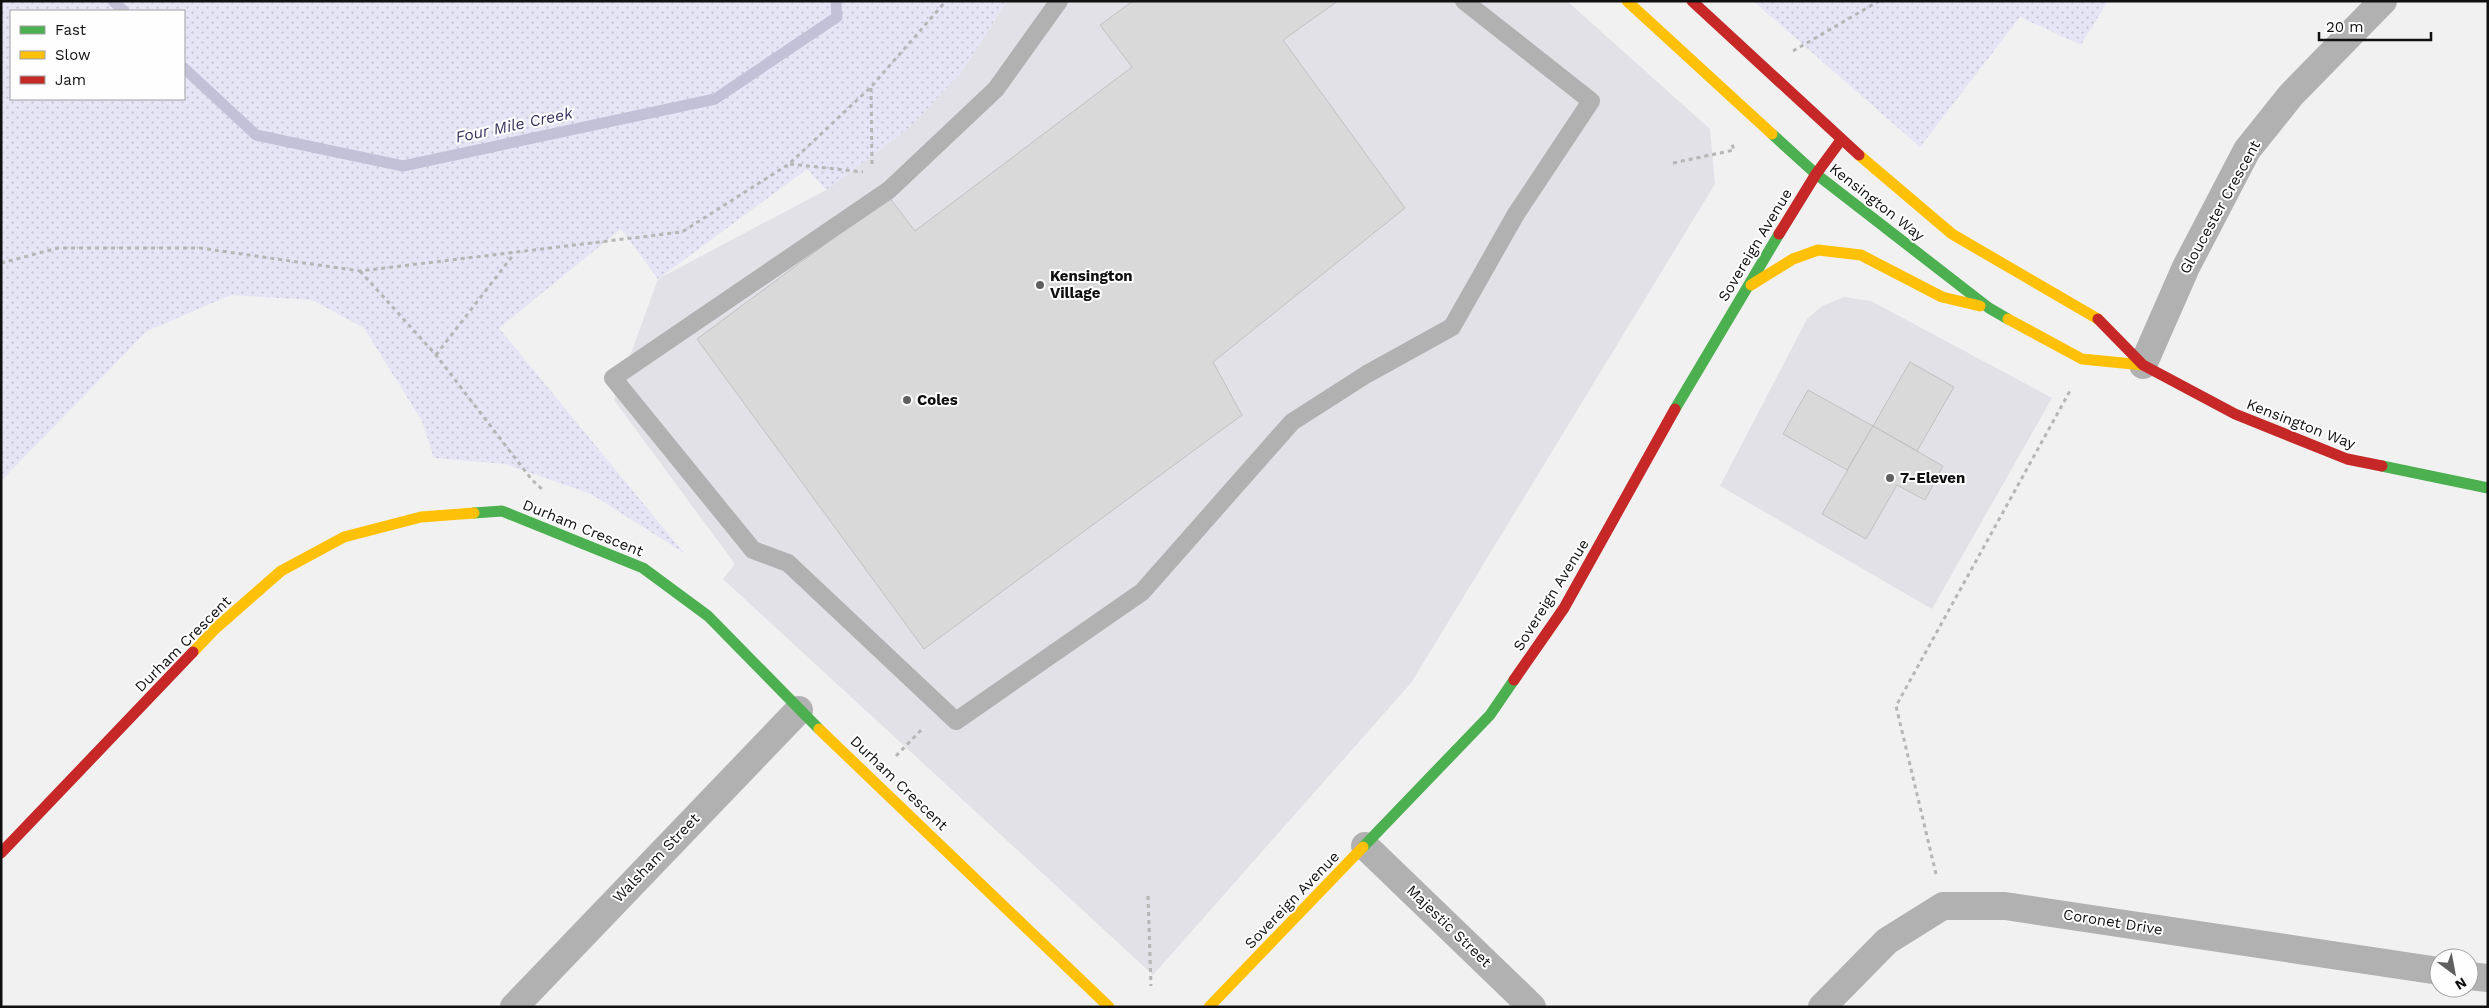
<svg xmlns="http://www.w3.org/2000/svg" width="2489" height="1008" font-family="'Work Sans',sans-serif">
<defs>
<pattern id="park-dots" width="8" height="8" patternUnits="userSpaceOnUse" patternTransform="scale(1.25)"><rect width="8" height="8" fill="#e6e5f6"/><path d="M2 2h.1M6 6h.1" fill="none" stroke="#c4c3d2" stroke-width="1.8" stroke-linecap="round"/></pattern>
</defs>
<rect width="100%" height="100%" fill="#f1f1f2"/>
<g fill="#e1e1e7">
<polygon points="1007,1 1567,1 1710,129 1715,184 1411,683 1153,975 723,579 735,564 614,400 658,279 826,190 910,127 961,73"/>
<polygon points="1844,297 1871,301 2052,398 1932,609 1720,486 1807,319 1822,306"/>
</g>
<g fill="url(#park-dots)" fill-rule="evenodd">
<path d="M1,1H1007L961,73L910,127L826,190L807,169L658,279L621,229L499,328L684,553L591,494L505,464L434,458L422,421L364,328L312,300L231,295L147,331L1,481ZM11,11H184V99H11Z"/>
<polygon points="1753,1 2108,1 2081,45 2020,17 1920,147"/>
</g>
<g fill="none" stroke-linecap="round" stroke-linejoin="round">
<g stroke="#c2c1d7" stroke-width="11">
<polyline points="113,1 124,11"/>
<polyline points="184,68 256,135 403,166 715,99 837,17 836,1"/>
</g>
</g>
<g fill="#d9d9da" stroke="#c1c1c2">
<polygon points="1133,1 1338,1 1283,40 1405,208 1213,362 1242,415 924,649 697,339 889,197 915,231 1132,67 1100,25"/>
<polygon points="1910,362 1954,387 1917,451 1873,426"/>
<polygon points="1808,390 1873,426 1847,470 1783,434"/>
<polygon points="1873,426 1943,466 1925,500 1897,485 1866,539 1822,514"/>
</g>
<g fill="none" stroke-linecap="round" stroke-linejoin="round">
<g stroke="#b6b6b6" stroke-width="3" stroke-dasharray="4 4" stroke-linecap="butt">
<polyline points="1793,51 1879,1"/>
<polyline points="871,88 872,167"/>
<polyline points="1673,163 1734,150 1732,144"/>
<polyline points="790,164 863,172"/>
<polyline points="1,263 58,248 200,248 360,271 682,232 789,164 871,87 946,1"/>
<polyline points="360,271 436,355 532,480 542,489"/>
<polyline points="436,355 514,254"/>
<polyline points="896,756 923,728"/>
<polyline points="1936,874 1896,706 2071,389"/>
<polyline points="1148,896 1151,986"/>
</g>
<polyline stroke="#b1b1b2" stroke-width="18" points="1059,1 996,89 889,190 613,378 753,550 788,563 956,721 1142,592 1292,422 1367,374 1452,327 1516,214 1591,101 1464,1"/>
<g stroke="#b1b1b2" stroke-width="28">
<polyline points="2143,365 2186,267 2247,150 2291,95 2383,1"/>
<polyline points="1365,846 1532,1007"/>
<polyline points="2469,976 2488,978"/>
<polyline points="514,1007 799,710"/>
<polyline points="1822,1007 1887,941 1943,906 2005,906 2439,971"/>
</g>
<g stroke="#4caf50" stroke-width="11">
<polyline points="1772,134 1816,174 1989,308 2008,319"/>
<polyline points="1675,409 1779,234"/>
<polyline points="2382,466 2488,488"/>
<polyline points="474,513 502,511 643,568 708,616 819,729"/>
<polyline points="1363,847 1490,715 1514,680"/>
</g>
<g stroke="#ffc107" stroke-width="11">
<polyline points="1627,1 1772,134"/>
<polyline points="1859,155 1952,234 2098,319"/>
<polyline points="1751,285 1793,259 1818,250 1861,255 1942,297 1980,306"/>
<polyline points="2008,319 2082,359 2143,365"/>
<polyline points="193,652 216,628 281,571 344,537 421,517 474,513"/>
<polyline points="819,729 1109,1007"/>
<polyline points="1209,1007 1363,847"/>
</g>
<g stroke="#c62828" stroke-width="11">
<polyline points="1692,1 1859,155"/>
<polyline points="1779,234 1816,174 1841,140"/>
<polyline points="2098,319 2143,365 2235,414 2347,459 2382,466"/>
<polyline points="1514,680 1564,608 1675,409"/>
<polyline points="1,853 193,652"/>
</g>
</g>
<g fill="#5f5f60" stroke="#fefeff" stroke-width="2">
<circle cx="1040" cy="285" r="5"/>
<circle cx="907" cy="400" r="5"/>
<circle cx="1890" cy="478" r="5"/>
</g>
<g text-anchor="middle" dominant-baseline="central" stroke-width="4" stroke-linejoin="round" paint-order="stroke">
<g font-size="15" fill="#101011" stroke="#fefeff">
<text transform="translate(1877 202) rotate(38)">Kensington Way</text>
<text transform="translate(2220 207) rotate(-61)">Gloucester Crescent</text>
<text transform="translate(1755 245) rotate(-59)">Sovereign Avenue</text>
<text transform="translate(2301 424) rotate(21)">Kensington Way</text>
<text transform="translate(583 528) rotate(22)">Durham Crescent</text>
<text transform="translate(1551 595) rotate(-58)">Sovereign Avenue</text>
<text transform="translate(183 644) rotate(-45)">Durham Crescent</text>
<text transform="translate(899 783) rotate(44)">Durham Crescent</text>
<text transform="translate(656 858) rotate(-46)">Walsham Street</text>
<text transform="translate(1292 900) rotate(-46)">Sovereign Avenue</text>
<text transform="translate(2113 922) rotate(9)">Coronet Drive</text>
<text transform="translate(1449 926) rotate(44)">Majestic Street</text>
</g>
<g font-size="15" font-weight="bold" fill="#101011" stroke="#fefeff" text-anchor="start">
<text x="1050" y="276">Kensington<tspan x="1050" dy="17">Village</tspan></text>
<text x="917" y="400">Coles</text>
<text x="1900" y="478">7-Eleven</text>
</g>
<g font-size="16" font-style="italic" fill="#39345f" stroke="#fefeff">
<text transform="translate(514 125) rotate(-12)">Four Mile Creek</text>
</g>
</g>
<rect width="2489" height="1008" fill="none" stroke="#101011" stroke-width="5"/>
<rect x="10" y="10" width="175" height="90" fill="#fefeff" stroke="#9f9fa0"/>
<rect x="20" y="26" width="25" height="8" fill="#4caf50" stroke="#9f9fa0"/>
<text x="55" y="35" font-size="15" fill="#101011">Fast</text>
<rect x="20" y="51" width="25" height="8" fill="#ffc107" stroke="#9f9fa0"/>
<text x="55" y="60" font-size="15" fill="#101011">Slow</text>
<rect x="20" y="76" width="25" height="8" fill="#c62828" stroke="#9f9fa0"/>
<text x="55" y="85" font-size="15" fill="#101011">Jam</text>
<g transform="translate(2454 973) rotate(148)"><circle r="24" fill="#fefeff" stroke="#9f9fa0"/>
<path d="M0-4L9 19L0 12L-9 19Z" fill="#5f5f60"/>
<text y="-8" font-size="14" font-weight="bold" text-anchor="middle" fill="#101011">N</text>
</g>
<path d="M2319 32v8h112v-8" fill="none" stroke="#101011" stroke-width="2.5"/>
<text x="2326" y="32" font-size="15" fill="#101011" stroke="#fefeff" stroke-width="4" paint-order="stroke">20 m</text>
</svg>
